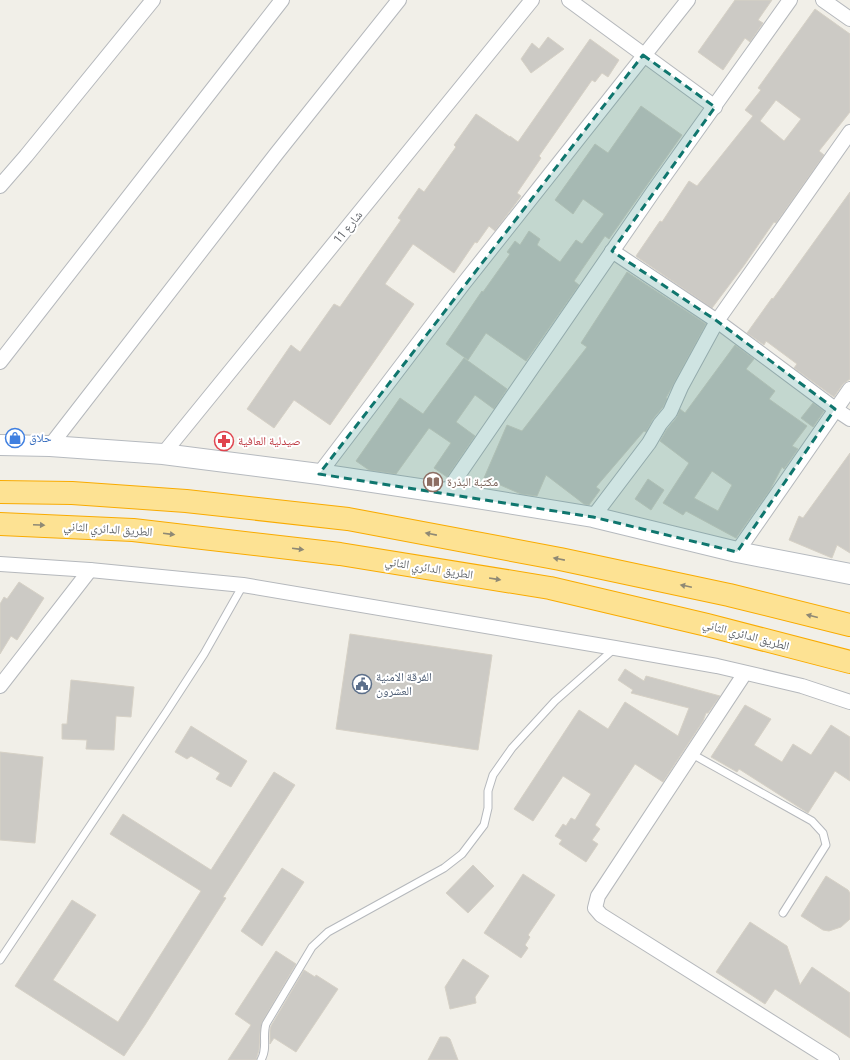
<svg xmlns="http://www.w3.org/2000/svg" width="850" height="1060" font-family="'Roboto Condensed','Noto Naskh Arabic',sans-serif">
<rect width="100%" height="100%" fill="#f1efe8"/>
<g fill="#cccac5" stroke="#d6d1c6" fill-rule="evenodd">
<polygon points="735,0 772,0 758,20 763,23 750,42 745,38 723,70 698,52"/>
<path d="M815,9L850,34V112L819,151L824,155L776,223L774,222L745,264L712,308L637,257L636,256L660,221L662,222L689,181L697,186L753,116L745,110L761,90L758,88ZM776,100L801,119L784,141L760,121Z"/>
<polygon points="548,37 564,49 531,73 521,59 532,43 539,49"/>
<polygon points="590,39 619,60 608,77 602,73 595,82 592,80 539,156 541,158 517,193 521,196 513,207 495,231 489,226 477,243 475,242 454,273 413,244 385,284 414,304 330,425 294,400 274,428 247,409 291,345 300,352 334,304 340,307 401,220 398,218 419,188 424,192 456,147 454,145 476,114 510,137 510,136 518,142"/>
<polygon points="641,106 682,135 609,239 605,236 574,281 579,285 526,361 486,333 468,360 446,344 482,291 483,292 510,254 507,252 515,241 520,245 529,231 540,239 537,245 560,262 576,240 582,244 604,214 583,199 573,214 555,200 595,144 608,153"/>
<polygon points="850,192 850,379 843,384 834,397 794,368 797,364 766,341 764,345 747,333 772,298 773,299"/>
<polygon points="627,272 706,324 666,398 667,399 663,407 653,419 646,432 644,431 596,487 600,490 589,505 584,504 546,475 537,496 521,494 484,478 507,425 522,431 587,347 581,343"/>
<path d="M735,345L754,359L746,369L775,391L769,399L807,426L792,446L798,449L784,469L782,467L770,490L736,538L686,511L683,515L663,503L689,463L660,441L667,429L677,417L680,409L685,413ZM712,471L732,485L718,511L694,498Z"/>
<polygon points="464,358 507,389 494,409 475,395 456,422 475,436 447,477 434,468 451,443 429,428 396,474 369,470 356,461 400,398 423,414"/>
<polygon points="813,403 824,411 813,427 801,418"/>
<polygon points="850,453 850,553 837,545 832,558 789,540 799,516 803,518"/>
<polygon points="648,479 664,490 651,510 635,499"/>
<polygon points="19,582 44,598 17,640 11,636 0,654 0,604 4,597 7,599"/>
<polygon points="350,634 492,655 478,750 336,729"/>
<polygon points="625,669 644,681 646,676 720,696 708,713 706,713 703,721 663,782 635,764 595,825 600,829 592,840 598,844 586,862 559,844 562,840 555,836 563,824 566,826 571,818 575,820 591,794 563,776 533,821 514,809 579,710 608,729 625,702 678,736 689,708 631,693 633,690 618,680"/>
<polygon points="71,680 134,687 131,717 116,716 114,750 86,749 87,740 62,739 62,724 67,724"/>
<polygon points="745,705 771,719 754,745 782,762 793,744 811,755 831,725 850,737 850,781 835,771 808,813 739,769 737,772 711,757"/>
<polygon points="191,726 247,761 231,787 216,779 220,773 191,756 187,759 175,752"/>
<polygon points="0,752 43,757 35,843 0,840"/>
<polygon points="274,772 295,785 223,897 226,898 145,1025 124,1056 15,986 72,900 96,915 53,980 118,1022 201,891 110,834 123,814 211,870"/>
<polygon points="473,865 494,886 468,913 446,893"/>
<polygon points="282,868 304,882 262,946 241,931"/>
<polygon points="523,874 555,895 528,935 530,937 525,945 528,948 521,958 484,933"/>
<polygon points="826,876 848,890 850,893 850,919 841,927 829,931 823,930 801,916"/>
<polygon points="750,922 787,946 800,985 812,967 850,993 850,1038 775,989 765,1004 716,972"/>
<polygon points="276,951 296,964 262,1022 260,1033 259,1050 256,1060 228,1060 251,1025 235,1014"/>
<polygon points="463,959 489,976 475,997 476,1003 450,1009 445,987"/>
<polygon points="304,970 315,977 316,975 338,989 296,1052 274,1038 270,1044 270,1030 271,1026"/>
<polygon points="440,1037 447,1037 450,1039 458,1060 428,1060"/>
</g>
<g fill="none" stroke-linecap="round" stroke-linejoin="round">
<defs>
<g id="lane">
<polyline points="692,754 812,821 823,833 826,845 783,913"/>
<polyline points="0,960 167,711 204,654 243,585"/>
<path d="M261,1060C268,1048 262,1037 266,1024L312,947L328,932L444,868L462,854L484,825L488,808V791L493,775L512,748L555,701L615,648"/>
</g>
<g id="street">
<polyline points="569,0 715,107"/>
<polyline points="823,0 850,19"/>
<polyline points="0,186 26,156 153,0"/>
<polyline points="612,251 717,321 835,409 850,419"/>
<polyline points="0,362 282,0"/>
<polyline points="50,446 277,153 399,0"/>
<polyline points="163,454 532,0"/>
<polyline points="319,474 464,283 688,0"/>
<polyline points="446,493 653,192 790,0"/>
<polyline points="593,517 649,443 660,424 670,412 681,387 717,321 850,132"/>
<polyline points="737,552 850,389"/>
<polyline points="0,564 90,570 243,585 615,648 717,666 802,686 850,702"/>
<polyline points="745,673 598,896 595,908 601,915 832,1060"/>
<polyline points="0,686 90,570"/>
</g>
<polyline id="secondary" points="0,445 50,446 163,454 319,474 446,493 593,517 737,552 850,574"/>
<g id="highway">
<polyline points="0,492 72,493 186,501 348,519 560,559 729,595 850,625"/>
<polyline points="0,524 133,530 340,554 550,588 707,625 850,662"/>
</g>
</defs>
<use href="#lane" stroke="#b5b8bc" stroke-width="9"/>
<use href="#street" stroke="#b5b8bc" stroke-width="16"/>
<use href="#secondary" stroke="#b6babf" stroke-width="22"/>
<use href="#highway" stroke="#f9ab00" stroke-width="24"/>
<use href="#lane" stroke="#fff" stroke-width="7"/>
<use href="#street" stroke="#fff" stroke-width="14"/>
<use href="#secondary" stroke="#fff" stroke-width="20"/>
<use href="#highway" stroke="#fde293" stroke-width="22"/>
</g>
<defs><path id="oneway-solid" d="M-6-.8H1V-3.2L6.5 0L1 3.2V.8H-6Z"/></defs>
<g fill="#8e8975">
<use href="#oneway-solid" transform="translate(39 525) rotate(3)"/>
<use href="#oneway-solid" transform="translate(169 534) rotate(7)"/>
<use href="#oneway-solid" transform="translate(431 534) rotate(-169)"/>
<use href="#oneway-solid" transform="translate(298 549) rotate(7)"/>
<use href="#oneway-solid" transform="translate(559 559) rotate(-169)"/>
<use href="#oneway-solid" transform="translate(495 579) rotate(9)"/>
<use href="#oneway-solid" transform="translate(686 586) rotate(-168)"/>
<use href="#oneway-solid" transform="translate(812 616) rotate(-166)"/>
</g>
<path fill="#0f766e" fill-opacity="0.2" stroke="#0f766e" stroke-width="3" stroke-dasharray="8 5" stroke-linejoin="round" d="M643,55L715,107L612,251L717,321L835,409L737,552L593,517L319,474Z"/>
<defs>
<symbol id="shop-ring" viewBox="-11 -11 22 22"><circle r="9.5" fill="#fff" stroke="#3f7fe0" stroke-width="1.5"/><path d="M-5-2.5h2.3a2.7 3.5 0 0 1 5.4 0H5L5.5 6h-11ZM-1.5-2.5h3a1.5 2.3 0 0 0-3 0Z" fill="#3f7fe0"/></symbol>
<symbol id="pharmacy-ring" viewBox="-11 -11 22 22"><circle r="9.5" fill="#fff" stroke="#e0444e" stroke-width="1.5"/><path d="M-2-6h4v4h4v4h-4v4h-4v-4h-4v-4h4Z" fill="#e0444e"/></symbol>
<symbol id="library-ring" viewBox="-11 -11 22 22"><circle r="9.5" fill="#fff" stroke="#8d6e63" stroke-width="1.5"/><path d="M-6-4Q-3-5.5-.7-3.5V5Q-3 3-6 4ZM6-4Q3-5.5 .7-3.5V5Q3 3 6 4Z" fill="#8d6e63"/></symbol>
<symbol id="civic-ring" viewBox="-11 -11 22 22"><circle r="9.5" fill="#fff" stroke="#5c6f8a" stroke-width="1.5"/><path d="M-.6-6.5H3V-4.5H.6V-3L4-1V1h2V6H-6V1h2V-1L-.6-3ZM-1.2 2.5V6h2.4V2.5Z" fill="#5c6f8a"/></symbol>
</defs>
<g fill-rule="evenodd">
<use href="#shop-ring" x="4" y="427" width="22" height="22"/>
<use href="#pharmacy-ring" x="213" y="430" width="22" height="22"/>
<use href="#library-ring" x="422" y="471" width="22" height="22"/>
<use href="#civic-ring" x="351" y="673" width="22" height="22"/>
</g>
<g text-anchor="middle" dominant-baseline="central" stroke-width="4" stroke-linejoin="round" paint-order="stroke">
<g font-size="12" fill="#5f6368" stroke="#fff">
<text transform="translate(348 227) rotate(-51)">شارع 11</text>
<text transform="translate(108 529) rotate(4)">الطريق الدائري الثاني</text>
<text transform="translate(429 568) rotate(9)">الطريق الدائري الثاني</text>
<text transform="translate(746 635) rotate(15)">الطريق الدائري الثاني</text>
</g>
<g font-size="12" fill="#366cbe" stroke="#fff" text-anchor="start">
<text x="29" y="438">حلاق</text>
</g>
<g font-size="12" fill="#be3a42" stroke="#fff" text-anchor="start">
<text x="238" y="441">صيدلية العافية</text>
</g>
<g font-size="12" fill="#785e54" stroke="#fff" text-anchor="start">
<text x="447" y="482">مكتبة البذرة</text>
</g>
<g font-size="12" fill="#4e5e75" stroke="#fff" text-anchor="start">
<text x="376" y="677">الفرقة الامنية<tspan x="376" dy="14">العشرون</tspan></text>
</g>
</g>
</svg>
